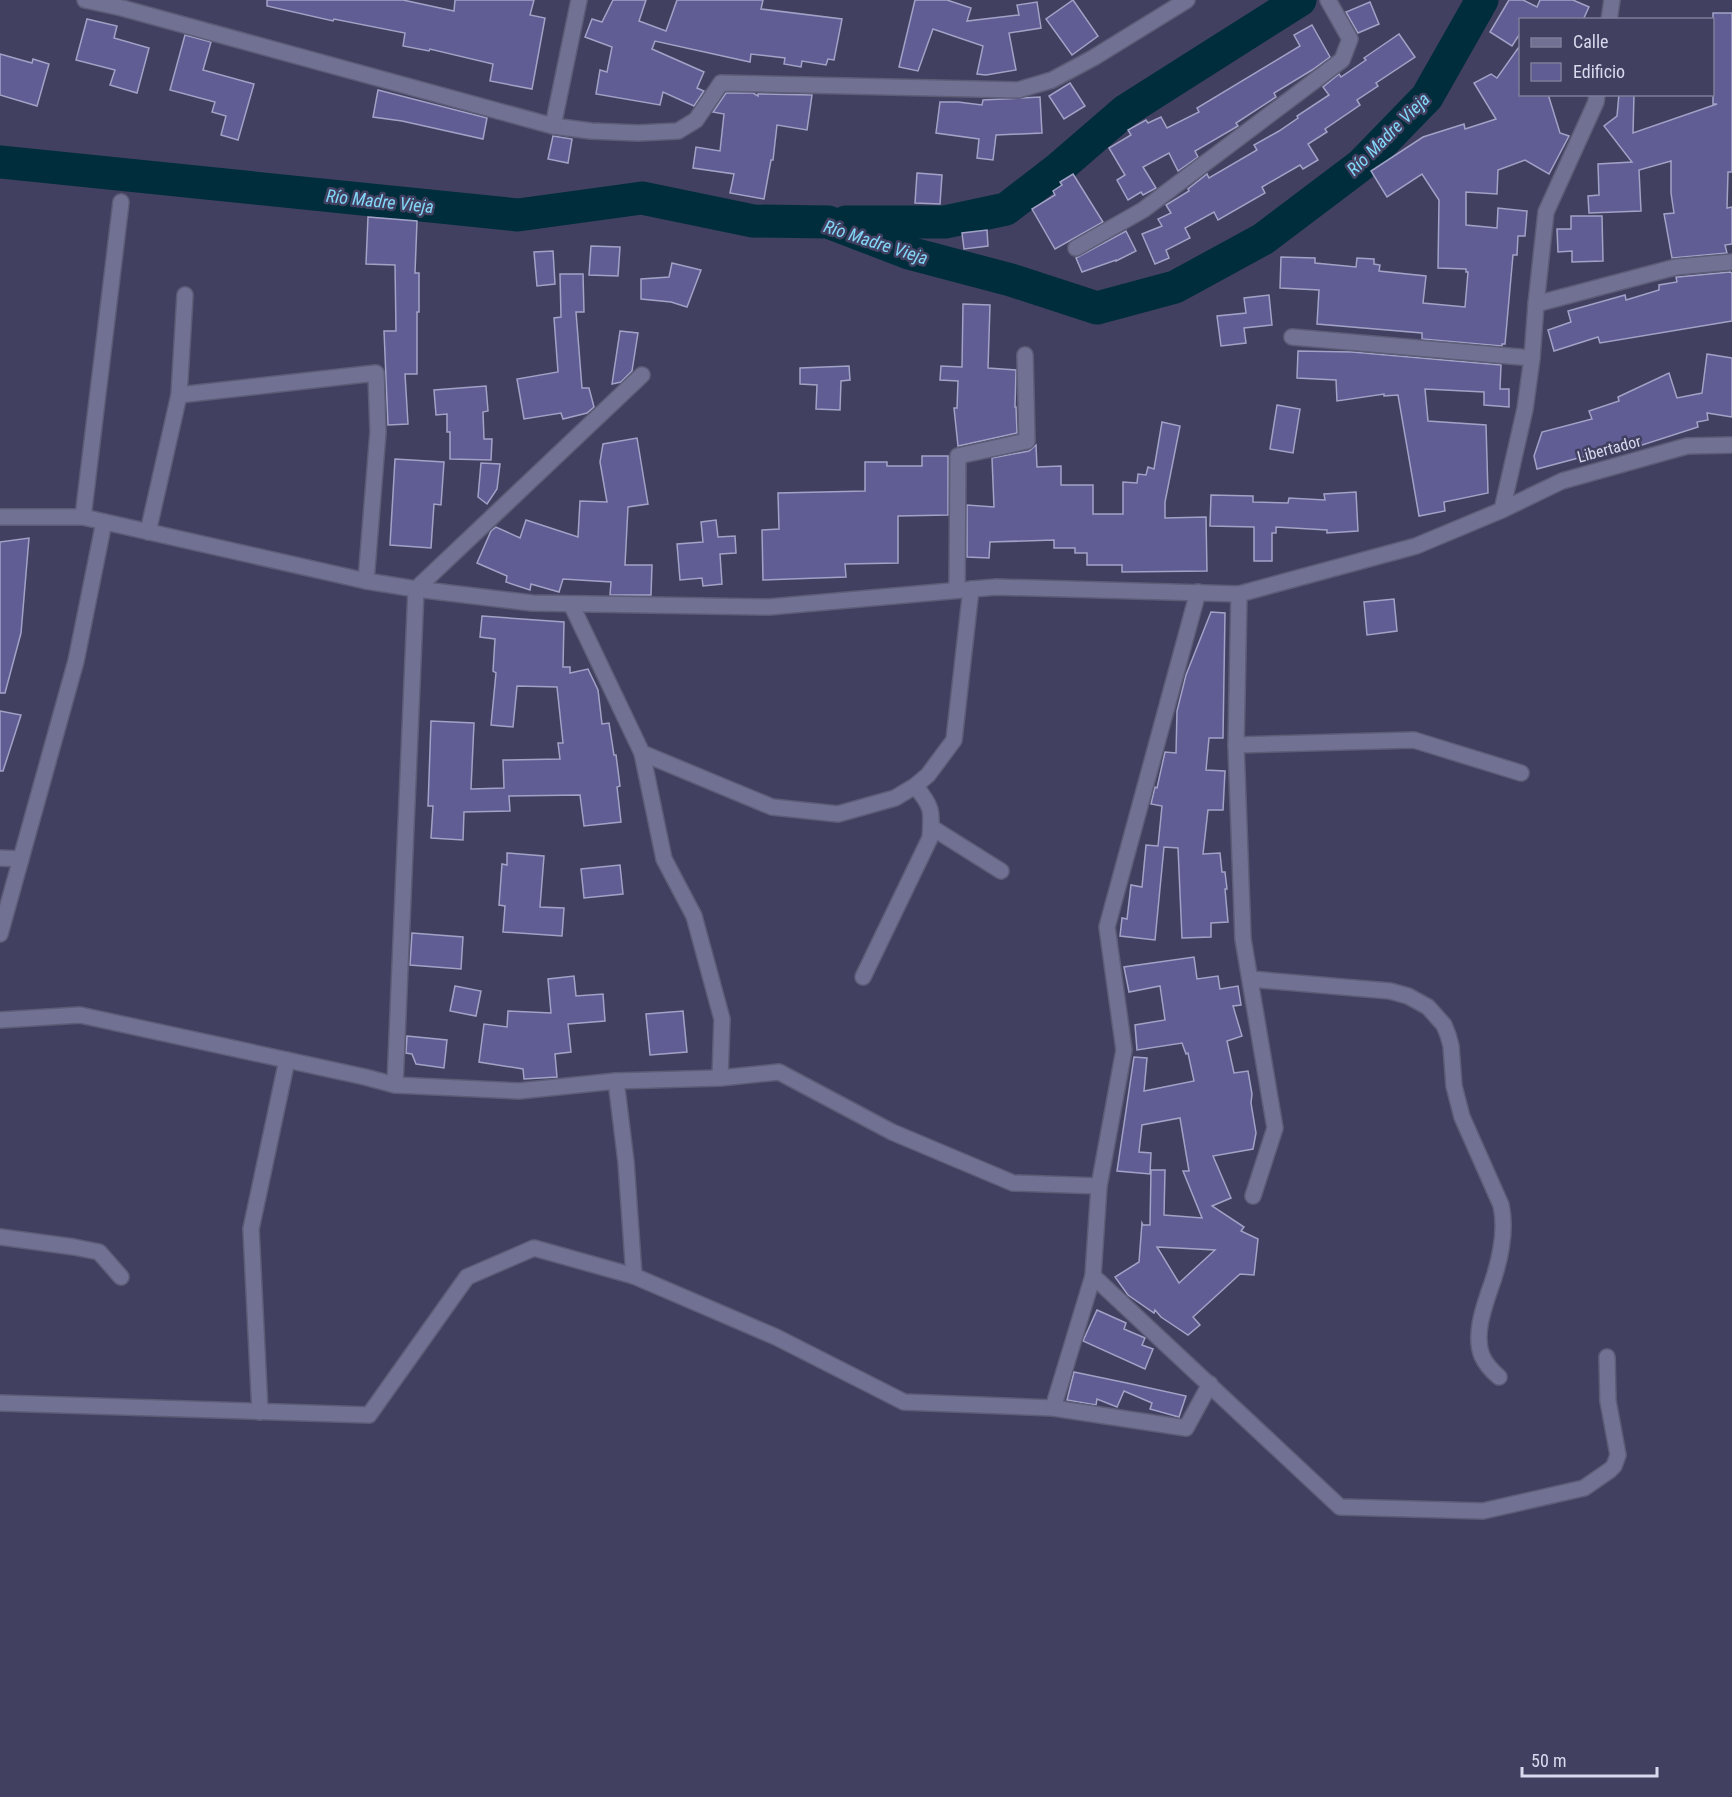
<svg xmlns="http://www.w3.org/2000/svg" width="1732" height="1797" font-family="'Roboto Condensed',sans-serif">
<rect width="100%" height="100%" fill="#414060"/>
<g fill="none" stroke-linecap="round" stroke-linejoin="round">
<g stroke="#002d3b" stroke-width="33">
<polyline points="0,162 518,215 642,198 753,221 828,222 909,253 1011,280 1097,308 1175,287 1263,239 1361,165 1427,97 1482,0"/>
<polyline points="846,222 945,222 1006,209 1059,168 1125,111 1300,0"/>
</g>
</g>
<g fill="#5f5d94" stroke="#a2a2c7" stroke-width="1.5" fill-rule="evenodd">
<polygon points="267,0 403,0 454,11 455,0 534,0 530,15 545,18 532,89 490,81 493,64 430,49 429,51 403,46 405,33 334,19 333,21 267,6"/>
<polygon points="613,0 646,0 639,21 666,31 677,0 763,0 761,9 842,19 834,60 828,59 826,65 802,61 801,67 784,64 785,58 751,54 750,62 655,41 652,49 704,72 697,88 704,91 694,106 663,92 660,105 596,94 600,70 607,72 612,47 585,37 592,19 602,22"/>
<polygon points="915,0 947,0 971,8 967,21 1019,15 1017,5 1037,2 1041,28 1009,33 1016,70 986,75 977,74 983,46 933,29 918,71 899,67"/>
<polygon points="1073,0 1098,36 1072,55 1046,19"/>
<polygon points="1509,0 1523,0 1537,7 1540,0 1573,0 1589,7 1583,20 1521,20 1521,32 1512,46 1490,32"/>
<polygon points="1370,2 1379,24 1358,33 1346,12"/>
<polygon points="1713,13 1732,13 1732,172 1728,172 1727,208 1732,207 1732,244 1725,245 1727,253 1672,258 1664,214 1674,213 1671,193 1671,161 1639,170 1641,211 1589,213 1588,196 1599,195 1598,164 1632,162 1604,126 1617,116 1619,94 1634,94 1633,133 1717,104 1713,104"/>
<polygon points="87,19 117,26 114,38 149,48 137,93 110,85 115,70 76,60"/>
<polygon points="1312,25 1330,57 1312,70 1274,93 1276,97 1236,123 1238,126 1195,151 1198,157 1178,171 1169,153 1143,167 1156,188 1143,195 1141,192 1128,200 1117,180 1125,175 1109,148 1131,135 1128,130 1146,120 1148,123 1161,117 1167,128 1199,112 1197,108 1300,46 1294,35"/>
<polygon points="1399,34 1415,57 1376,83 1378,86 1357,100 1360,105 1325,129 1327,132 1308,144 1318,160 1303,169 1300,165 1262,187 1265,193 1218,220 1214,212 1185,228 1190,238 1166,250 1169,258 1155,264 1142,234 1162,226 1158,219 1171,213 1166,205 1189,191 1188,189 1207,174 1209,178 1257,150 1254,145 1279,131 1298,118 1297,116 1329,95 1323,87 1339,74 1341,77 1366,60 1364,58"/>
<polygon points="185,35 211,42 203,70 254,84 238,140 221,135 226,116 212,112 215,102 170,90"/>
<polygon points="1521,44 1521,94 1548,94 1560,133 1569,136 1549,174 1525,160 1498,170 1497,194 1466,192 1466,225 1497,228 1498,208 1527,211 1525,236 1518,236 1517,255 1513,255 1505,344 1502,344 1502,346 1422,339 1422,333 1317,324 1319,290 1280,288 1281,257 1315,258 1315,263 1356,267 1357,258 1374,259 1374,264 1380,265 1379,271 1426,276 1423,303 1465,307 1468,272 1466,272 1466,269 1438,268 1439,200 1422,174 1387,197 1371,171 1423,137 1464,124 1465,129 1496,119 1474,83 1491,74 1497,78"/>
<polygon points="0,54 32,63 33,59 49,64 37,106 0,95"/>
<polygon points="1070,83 1085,106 1064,119 1049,96"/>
<polygon points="378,90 487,118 483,139 402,121 373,117"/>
<polygon points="726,93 753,93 758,96 758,94 812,95 807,130 777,125 773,160 771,160 764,199 730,193 734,174 693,168 696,147 720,151 724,114 713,112"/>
<polygon points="1040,97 1042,133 996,135 993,160 977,158 979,139 936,133 940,102 958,102 982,105 983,100"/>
<polygon points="553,136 572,139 568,163 548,159"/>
<polygon points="917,173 942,175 940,204 915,203"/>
<polygon points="1073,174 1103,222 1055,249 1032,209 1055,195 1053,191 1062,185 1060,182"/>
<polygon points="1571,216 1602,216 1603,261 1572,262 1572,251 1558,252 1557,229 1571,229"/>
<polygon points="368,217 417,221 415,273 419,273 419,312 417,312 417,374 405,374 408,424 388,425 384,331 396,331 395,265 366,264"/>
<polygon points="987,230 988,246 964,249 962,233"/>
<polygon points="1126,231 1136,251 1116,261 1116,260 1082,272 1076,258"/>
<polygon points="591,246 620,247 618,276 589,275"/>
<polygon points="553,251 555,284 537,286 534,252"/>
<polygon points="672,263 701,270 687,307 671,302 641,299 641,279 669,277"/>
<polygon points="1730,272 1732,273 1732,321 1600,343 1598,337 1554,351 1548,330 1571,322 1568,311 1625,295 1626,300 1659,290 1659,285 1677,282 1676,277 1678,277"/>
<polygon points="560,274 583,274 584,312 576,312 582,388 589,388 594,407 587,413 563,419 561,413 524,419 517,379 558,372 554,318 561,317"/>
<polygon points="1269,295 1272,325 1244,328 1246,343 1221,346 1217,316 1246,313 1244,298"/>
<polygon points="963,304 990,305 988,368 1016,370 1015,407 1016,407 1017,433 958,446 954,408 957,408 958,381 940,380 941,366 962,367"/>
<polygon points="620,331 638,333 632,371 621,382 612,384"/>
<polygon points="1298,351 1352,352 1501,365 1500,389 1509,389 1509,407 1484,405 1484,392 1425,389 1428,421 1486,425 1488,493 1444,502 1445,511 1419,516 1398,395 1384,396 1384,394 1337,401 1336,380 1297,378"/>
<polygon points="1707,354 1732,358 1732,417 1707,413 1708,420 1697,422 1698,427 1636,447 1636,444 1588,460 1586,456 1537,469 1534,456 1542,432 1592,419 1589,411 1619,401 1618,397 1669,373 1677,398 1702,393"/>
<polygon points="849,366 850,380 841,381 840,410 816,409 817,385 800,384 800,368"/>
<polygon points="486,386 488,411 483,412 484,439 492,439 491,460 450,459 450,432 447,432 447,414 436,415 434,390"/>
<polygon points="1277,405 1300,409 1293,453 1270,449"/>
<polygon points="1162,422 1180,426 1165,502 1165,518 1206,517 1207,571 1122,572 1122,565 1087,565 1087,553 1075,553 1075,548 1054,548 1054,540 990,542 989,558 967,557 967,505 994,507 992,458 1029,451 1036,445 1037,467 1061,466 1061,485 1093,485 1093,514 1123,514 1123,482 1137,483 1138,474 1146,475 1148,467 1154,469"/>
<polygon points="637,438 648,504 628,507 625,565 652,565 651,595 610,595 611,582 563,579 559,592 531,584 530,590 506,582 507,576 477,563 491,531 496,527 520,538 526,520 578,537 580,501 607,502 600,462 603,444"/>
<polygon points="922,456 948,456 948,515 898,516 898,563 845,564 846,577 763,580 762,530 779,529 778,493 865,491 865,462 887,462 887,466 922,466"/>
<polygon points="395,459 444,462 441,505 434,504 431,548 390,545"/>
<polygon points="481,463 500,464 497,489 487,504 478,497"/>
<polygon points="1356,492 1358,531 1327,533 1327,530 1276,527 1276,533 1272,533 1272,561 1254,561 1254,527 1210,526 1211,495 1253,496 1253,502 1288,503 1289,498 1325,500 1324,494"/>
<polygon points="716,520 718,537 735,536 736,553 720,554 722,584 703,586 702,578 680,580 677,544 703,542 701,522"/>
<polygon points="29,538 21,633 5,693 0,693 0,542"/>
<polygon points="1394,599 1397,631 1367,635 1364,602"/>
<polygon points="1211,612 1225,613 1223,738 1209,738 1206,770 1225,771 1223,810 1208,810 1203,854 1220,853 1222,872 1225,872 1227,889 1225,889 1228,922 1211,923 1211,937 1182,938 1178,848 1164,847 1155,940 1120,936 1122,918 1127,919 1131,885 1142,887 1146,845 1158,846 1162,806 1151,804 1155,787 1157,788 1165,752 1176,753 1177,711 1186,675"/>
<polygon points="482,616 564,622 563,667 570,667 570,673 588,669 598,690 602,724 609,723 614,755 616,755 620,786 617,787 621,822 584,826 580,795 509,796 510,811 464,812 463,840 431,838 433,806 428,806 431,721 474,723 471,789 504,788 503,760 560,759 558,743 563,743 557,687 517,686 513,727 491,725 496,673 493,671 495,639 480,637"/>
<polygon points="0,711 21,715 3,771 0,771"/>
<polygon points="507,853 544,856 540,907 564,908 562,936 503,932 505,906 499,905 502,864 507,865"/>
<polygon points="620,865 623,894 584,898 581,869"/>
<polygon points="412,933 463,937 461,969 410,965"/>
<path d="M1194,957L1197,979L1218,976L1220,989L1238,986L1241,1005L1233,1006L1242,1036L1227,1041L1234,1073L1248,1071L1252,1094L1251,1103L1256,1133L1253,1149L1213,1156L1231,1198L1212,1206L1244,1227L1241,1231L1258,1239L1254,1275L1240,1274L1193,1317L1200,1325L1188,1335L1161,1317L1155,1310L1154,1313L1128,1295L1115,1277L1139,1262L1142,1223L1143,1225H1150L1151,1170H1165L1164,1215L1202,1218L1183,1171H1189L1180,1118L1142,1125L1139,1152L1151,1153L1150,1174L1117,1171L1134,1057L1147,1058L1144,1091L1194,1081L1188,1053L1186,1054L1182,1043L1137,1050L1135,1025L1165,1020L1160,986L1129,992L1124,967ZM1157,1247L1215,1250L1179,1283Z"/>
<polygon points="574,976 576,996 603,994 605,1021 568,1024 571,1052 555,1054 557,1077 524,1079 523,1069 479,1062 484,1024 507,1027 508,1011 551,1013 548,979"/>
<polygon points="455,986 481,991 476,1016 450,1011"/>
<polygon points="683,1011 687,1052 650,1055 646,1014"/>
<polygon points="407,1036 447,1040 444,1068 416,1064 412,1054 406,1053"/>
<polygon points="1097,1310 1126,1323 1124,1329 1145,1338 1142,1345 1153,1349 1145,1369 1083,1341"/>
<polygon points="1074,1372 1127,1383 1186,1396 1179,1417 1150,1409 1152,1403 1124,1391 1117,1407 1097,1399 1096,1405 1067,1400"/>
</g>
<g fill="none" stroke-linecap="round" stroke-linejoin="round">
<defs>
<g id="street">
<polyline points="85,0 122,8 553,126 591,131 638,133 678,131 696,120 721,83 1018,90 1052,80 1093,58 1187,0"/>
<polyline points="1609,20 1612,0"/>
<polyline points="553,126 579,0"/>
<polyline points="1076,248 1143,210 1342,60 1350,39 1328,0"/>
<polyline points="1536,304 1676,267 1732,262"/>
<polyline points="1292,337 1532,358"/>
<polyline points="179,395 376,373 378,432 366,581"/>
<polyline points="1502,510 1525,409 1532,358 1536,304 1546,212 1596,102 1597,94"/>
<polyline points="0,517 83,517 366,581 416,589 532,603 769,607 996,587 1239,594 1416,546 1502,510 1562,481 1687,446 1732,445"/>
<polyline points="83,517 121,202"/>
<polyline points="148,532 179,395 185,295"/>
<polyline points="957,590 958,456 1027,441 1025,355"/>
<polyline points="1239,594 1236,745 1243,939 1275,1128 1253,1196"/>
<polyline points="571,604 642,753 772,807 838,814 895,798 915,786 928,775 954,740 971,589"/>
<polyline points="1236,745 1414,740 1521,773"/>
<polyline points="642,753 664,859 694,916 722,1019 720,1078"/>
<polyline points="931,827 1001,871"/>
<polyline points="0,858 21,859"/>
<polyline points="0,934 76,661 104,522"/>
<path d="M863,977L930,838C932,811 933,807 915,786"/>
<path d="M1250,979L1390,991L1408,996L1428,1007L1444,1025L1448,1035L1451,1046L1454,1086L1462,1117L1501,1205C1507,1232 1499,1265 1489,1292C1483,1310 1474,1336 1482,1356C1486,1365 1492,1371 1499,1377"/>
<polyline points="0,1020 80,1015 365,1077 395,1085 519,1091 616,1081 720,1078 779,1072 892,1132 1013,1183 1099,1186 1093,1276 1340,1507 1483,1511 1584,1488 1610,1470 1614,1466 1618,1455 1608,1401 1607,1357"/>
<polyline points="616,1081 626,1162 634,1276"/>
<polyline points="395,1085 416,589 642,375"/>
<polyline points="1099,1186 1124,1050 1107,927 1198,592"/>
<polyline points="0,1237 74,1247 99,1252 121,1277"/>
<polyline points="0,1403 369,1415 467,1277 534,1248 634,1276 776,1337 904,1402 1053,1408 1186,1428 1210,1384"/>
<polyline points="1053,1408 1093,1276"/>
<polyline points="260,1412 251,1229 287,1060"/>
</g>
</defs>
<use href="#street" stroke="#5d5d77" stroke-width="18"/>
<use href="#street" stroke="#717194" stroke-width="15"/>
</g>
<g text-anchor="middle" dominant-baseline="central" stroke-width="5" stroke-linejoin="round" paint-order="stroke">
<g font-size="16" fill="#d9daee" stroke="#414060">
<text transform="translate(1609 449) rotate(-15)">Libertador</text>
</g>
<g font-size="18" font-style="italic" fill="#82d6f7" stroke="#414060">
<text transform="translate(1388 134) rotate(-45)">Río Madre Vieja</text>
<text transform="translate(380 201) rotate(6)">Río Madre Vieja</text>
<text transform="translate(876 242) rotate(18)">Río Madre Vieja</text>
</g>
</g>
<rect x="1519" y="18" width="195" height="78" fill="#414060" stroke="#7e7e99" stroke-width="1.5"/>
<rect x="1531" y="38" width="30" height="9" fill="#717194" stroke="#7e7e99" stroke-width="1.5"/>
<text x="1573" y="48" font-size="18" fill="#d9daee">Calle</text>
<rect x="1531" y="63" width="30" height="18" fill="#5f5d94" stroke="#7e7e99" stroke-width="1.5"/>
<text x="1573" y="78" font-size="18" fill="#d9daee">Edificio</text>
<path d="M1522 1767v9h135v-9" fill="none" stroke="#d9daee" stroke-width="3"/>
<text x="1531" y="1767" font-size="18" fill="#d9daee" stroke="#414060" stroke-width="4.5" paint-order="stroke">50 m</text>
</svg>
